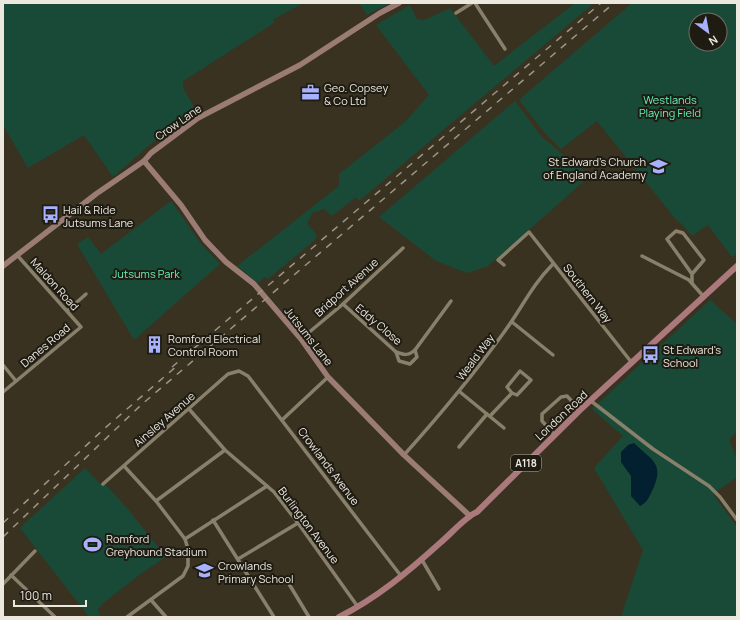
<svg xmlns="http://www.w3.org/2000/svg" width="740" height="620" font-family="Manrope,sans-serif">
<rect width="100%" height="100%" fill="#3a3221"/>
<g fill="#184a37" fill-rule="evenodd">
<polygon points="3,3 303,3 273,20 274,23 183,81 183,88 198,114 153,142 113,177 84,135 28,168 3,125"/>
<polygon points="359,3 390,3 367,15"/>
<polygon points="575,3 594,3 359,201 356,197 332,216 324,209 312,213 307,224 317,235 315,240 268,279 265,277 258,283 237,266 339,186 339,174 405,122 429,95 376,25 410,5 417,19 424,20 450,8 494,66"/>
<path d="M632,3H737V253L732,257L708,225L692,236L679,221L678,222L597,121L561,149L543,131L519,100ZM696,20H720V44H696Z"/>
<polygon points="515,101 541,136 569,160 591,175 488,266 467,273 436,261 379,217"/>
<polygon points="171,201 202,245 220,264 134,340 77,244 88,237 101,254"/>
<polygon points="710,300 737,324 737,431 729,440 737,458 737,477 713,494 737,527 737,617 621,617 643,550 594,468 623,436 592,409"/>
<polygon points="85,468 99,483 106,485 127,508 166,557 146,570 103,603 98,609 100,617 89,617 86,613 20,528"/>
</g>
<path fill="#022030" d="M634,443C651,460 665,463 653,489C649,497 648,502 640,506L631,496V476L621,462V452L628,445Z"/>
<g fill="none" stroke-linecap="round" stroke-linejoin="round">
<g stroke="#89806c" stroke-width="3.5">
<polyline points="475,3 505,49"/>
<polyline points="456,13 472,3"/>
<polyline points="642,256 689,280 704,297"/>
<polyline points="504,265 498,260 529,232 632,363"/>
<polyline points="692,283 692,274 667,239 676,231 683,233 704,260 692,274"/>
<path d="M343,304L396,352C404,355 408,356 415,350L451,301"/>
<polyline points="67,311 86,294"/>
<polyline points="512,322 553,355"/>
<polyline points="301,339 343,304 403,248"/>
<polyline points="396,352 399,361 410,364 417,357 415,350"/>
<polyline points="3,365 16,381"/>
<polyline points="3,392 81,327 17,255"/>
<polyline points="460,392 504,428"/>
<polyline points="591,401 653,449 709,486 720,497 737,520"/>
<polyline points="189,409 225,450 274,492 298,523 358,607"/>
<polyline points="490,416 512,393 507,387 520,371 531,380 517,395 512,393"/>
<polyline points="282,420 328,377"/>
<polyline points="555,435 542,421 542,414 561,397 567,396 580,410"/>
<polyline points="459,447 487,414"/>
<path d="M404,455C439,416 471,378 502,335C521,310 531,286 553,264"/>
<polyline points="124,466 156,501 185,539 188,549 188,566 183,576 127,617"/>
<polyline points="103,484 228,374 239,371 248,376 401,576"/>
<polyline points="156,501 225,450"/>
<polyline points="213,520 274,617"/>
<polyline points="185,539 267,486"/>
<polyline points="238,559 298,523"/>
<polyline points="422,560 439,589"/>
<polyline points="11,575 55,617"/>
<polyline points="286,579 309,617"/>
<polyline points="3,584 35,551"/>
<polyline points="151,600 166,617"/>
</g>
<g stroke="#9a7c74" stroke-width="5.5">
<polyline points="144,161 181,205 205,240 226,262 254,284 301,339 328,377 404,455 469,515"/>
<polyline points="3,266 96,194 144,161 151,153 198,118 300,65 380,13 399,3"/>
</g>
<path stroke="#ab797c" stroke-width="6" d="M339,617C377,598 409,571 440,543C451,534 465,517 477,512L580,410L737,266"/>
<g stroke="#9c9688" stroke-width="1.5" stroke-dasharray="7 7" stroke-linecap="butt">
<polyline points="172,367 601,3"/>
<polyline points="3,523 105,428 178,365"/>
<polyline points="3,537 141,405 614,3"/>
</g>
</g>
<defs>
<symbol id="office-bare" viewBox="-9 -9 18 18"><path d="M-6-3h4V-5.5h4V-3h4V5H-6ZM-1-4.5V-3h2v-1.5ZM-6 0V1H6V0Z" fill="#a7b1fc" stroke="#1e1b13" stroke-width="2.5" paint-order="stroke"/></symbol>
<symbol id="school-bare" viewBox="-9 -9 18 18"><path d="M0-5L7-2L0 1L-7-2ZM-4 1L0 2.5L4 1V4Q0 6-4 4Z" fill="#a7b1fc" stroke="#1e1b13" stroke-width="2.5" paint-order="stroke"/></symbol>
<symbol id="bus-bare" viewBox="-9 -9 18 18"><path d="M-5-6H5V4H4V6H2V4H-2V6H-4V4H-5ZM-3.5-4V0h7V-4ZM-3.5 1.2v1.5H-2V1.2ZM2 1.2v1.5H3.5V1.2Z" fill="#a7b1fc" stroke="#1e1b13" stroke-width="2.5" paint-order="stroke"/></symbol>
<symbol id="building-bare" viewBox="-9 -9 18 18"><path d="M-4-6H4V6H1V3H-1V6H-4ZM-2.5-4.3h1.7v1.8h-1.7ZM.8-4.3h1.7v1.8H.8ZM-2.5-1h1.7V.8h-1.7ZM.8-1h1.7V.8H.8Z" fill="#a7b1fc" stroke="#1e1b13" stroke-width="2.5" paint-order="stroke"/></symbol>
<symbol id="stadium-bare" viewBox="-9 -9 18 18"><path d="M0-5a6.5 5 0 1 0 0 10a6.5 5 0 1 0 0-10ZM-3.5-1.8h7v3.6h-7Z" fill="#a7b1fc" stroke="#1e1b13" stroke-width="2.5" paint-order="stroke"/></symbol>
</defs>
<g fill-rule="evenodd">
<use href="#office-bare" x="298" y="80" width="25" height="25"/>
<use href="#school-bare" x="646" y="154" width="25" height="25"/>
<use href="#bus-bare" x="38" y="202" width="25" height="25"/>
<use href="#building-bare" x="142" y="332" width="25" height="25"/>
<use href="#bus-bare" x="638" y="342" width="25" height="25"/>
<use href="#stadium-bare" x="80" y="532" width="25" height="25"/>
<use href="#school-bare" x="192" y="558" width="25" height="25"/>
</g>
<g text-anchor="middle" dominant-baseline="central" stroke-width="4" stroke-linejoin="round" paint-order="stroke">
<rect fill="#1e1b13" stroke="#afaaa0" stroke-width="1" x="511" y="455" width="30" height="16" rx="3"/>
<g font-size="10" font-weight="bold" fill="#ede8dd">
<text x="526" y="463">A118</text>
</g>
<g font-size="11" fill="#ede8dd" stroke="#1e1b13" text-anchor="start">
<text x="324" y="87">Geo. Copsey<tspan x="324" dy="13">&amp; Co Ltd</tspan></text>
<text x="646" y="161" text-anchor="end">St Edward's Church<tspan x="646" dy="13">of England Academy</tspan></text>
<text x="63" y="209">Hail &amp; Ride<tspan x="63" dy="13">Jutsums Lane</tspan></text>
<text x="168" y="338">Romford Electrical<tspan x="168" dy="13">Control Room</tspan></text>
<text x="663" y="349">St Edward's<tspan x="663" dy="13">School</tspan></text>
<text x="106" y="538">Romford<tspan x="106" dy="13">Greyhound Stadium</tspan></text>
<text x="218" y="565">Crowlands<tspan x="218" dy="13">Primary School</tspan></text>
</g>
<g font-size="11" fill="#65f3bc" stroke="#1e1b13">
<text x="670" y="99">Westlands<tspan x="670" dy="13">Playing Field</tspan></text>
<text x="146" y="273">Jutsums Park</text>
</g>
<g font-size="11" fill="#ede8dd" stroke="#1e1b13">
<text transform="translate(178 122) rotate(-35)">Crow Lane</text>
<text transform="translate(55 284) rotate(48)">Maldon Road</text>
<text transform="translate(346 287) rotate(-42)">Bridport Avenue</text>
<text transform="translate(588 293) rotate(52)">Southern Way</text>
<text transform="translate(379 324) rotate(40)">Eddy Close</text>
<text transform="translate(309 336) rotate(52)">Jutsums Lane</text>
<text transform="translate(45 345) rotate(-40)">Danes Road</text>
<text transform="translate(475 357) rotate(-53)">Weald Way</text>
<text transform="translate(561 415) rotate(-43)">London Road</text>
<text transform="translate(164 419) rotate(-41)">Ainsley Avenue</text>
<text transform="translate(329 466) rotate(53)">Crowlands Avenue</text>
<text transform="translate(309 525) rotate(53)">Burlington Avenue</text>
</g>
</g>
<rect width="740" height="620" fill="none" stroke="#ede8dd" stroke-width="8"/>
<g transform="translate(708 32) rotate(148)"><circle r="19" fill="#1e1b13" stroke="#716d64"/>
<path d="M0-3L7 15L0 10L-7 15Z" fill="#a7b1fc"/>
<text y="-6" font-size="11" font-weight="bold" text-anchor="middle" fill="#ede8dd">N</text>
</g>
<path d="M14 600v6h72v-6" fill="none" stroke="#ede8dd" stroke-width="2"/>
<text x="20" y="600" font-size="12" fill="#ede8dd" stroke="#1e1b13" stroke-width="3" paint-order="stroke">100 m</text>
</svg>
